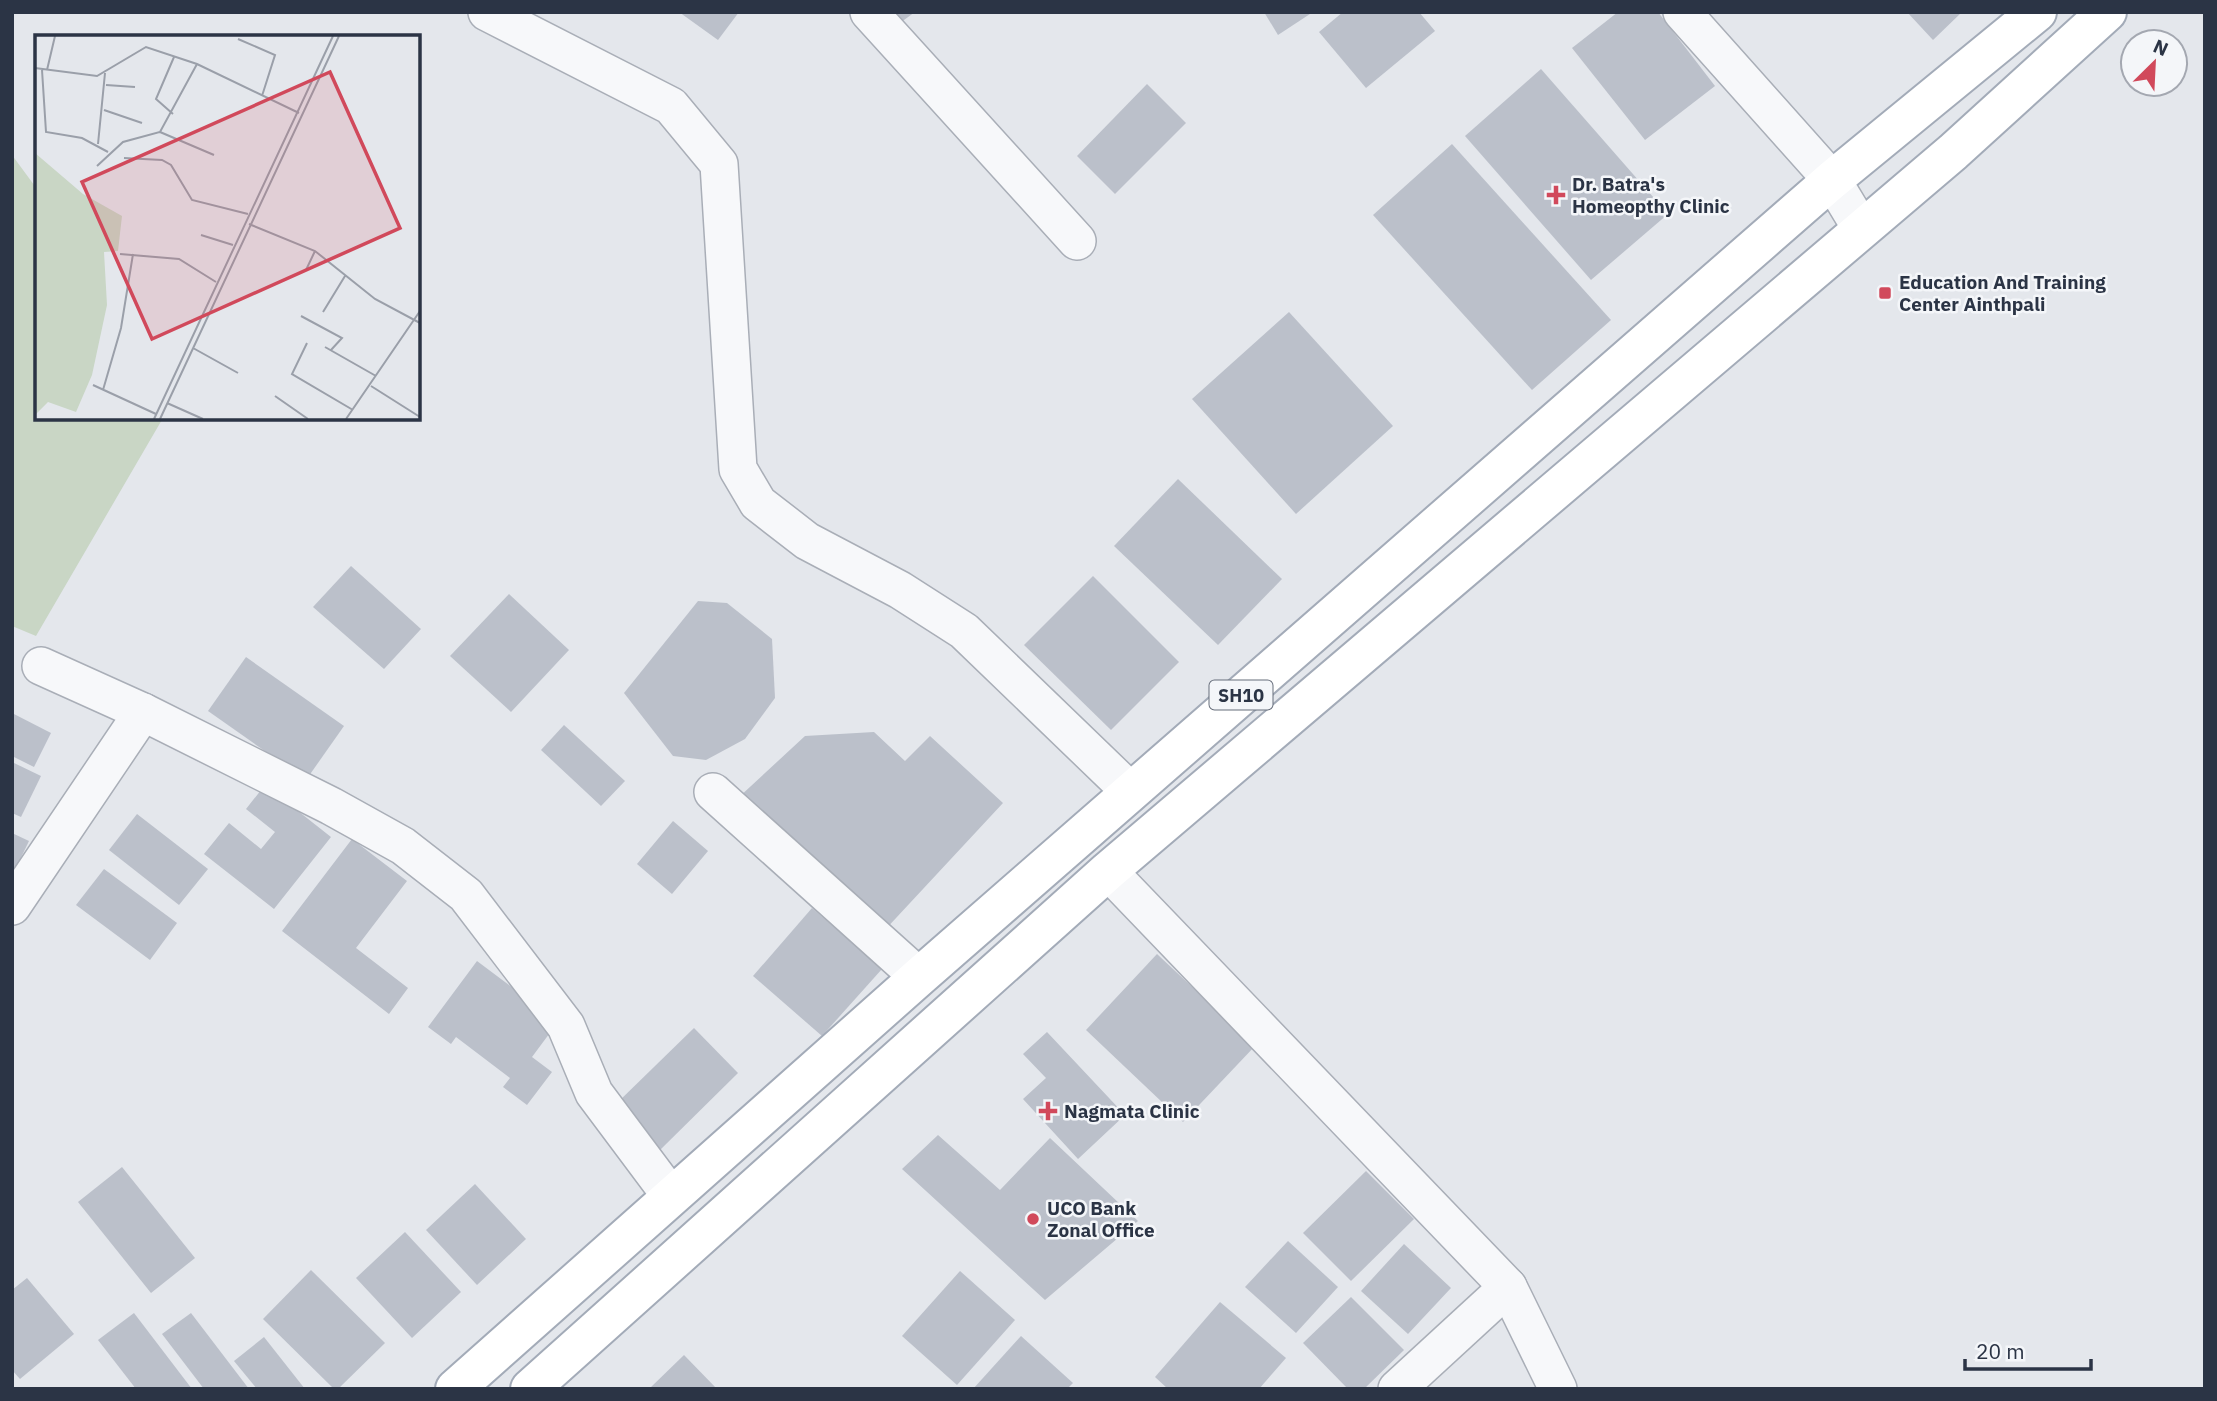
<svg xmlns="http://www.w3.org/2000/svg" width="2217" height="1401" font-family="'IBM Plex Sans',sans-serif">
<rect width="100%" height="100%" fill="#e4e7ec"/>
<polygon fill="#c9d6c5" points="12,155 37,189 37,418 163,418 36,636 12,626"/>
<g fill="#bbc0ca">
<polygon points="679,12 739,12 718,40"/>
<polygon points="881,12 915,12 893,28"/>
<polygon points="1264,12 1313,12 1278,35"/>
<polygon points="1343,12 1419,12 1435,31 1366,88 1319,32"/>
<polygon points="1618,12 1658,12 1715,86 1645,140 1572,48"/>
<polygon points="1907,12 1962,12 1933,40"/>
<polygon points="1541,69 1668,214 1591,280 1465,136"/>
<polygon points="1147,84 1186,123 1115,194 1077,156"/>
<polygon points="1452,144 1611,320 1532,390 1373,215"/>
<polygon points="1289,312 1393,426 1296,514 1192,399"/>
<polygon points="1178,479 1282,579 1218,645 1114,546"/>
<polygon points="351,566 421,629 384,669 313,607"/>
<polygon points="1093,576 1179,662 1111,730 1024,645"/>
<polygon points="509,594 569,650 511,712 450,656"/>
<polygon points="698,601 727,603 772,639 775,698 745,739 706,760 673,756 624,693"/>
<polygon points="246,657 344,726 306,780 208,711"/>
<polygon points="12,713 51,733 34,767 12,756"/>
<polygon points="564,725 625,781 601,806 541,750"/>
<polygon points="874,732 905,761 930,736 1003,803 883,932 738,798 805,736"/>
<polygon points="12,762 41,776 21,817 12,813"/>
<polygon points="265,785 331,837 274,909 204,854 229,823 261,849 275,832 246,809"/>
<polygon points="137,814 208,869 179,905 109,850"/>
<polygon points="673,821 708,851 672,894 637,864"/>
<polygon points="12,833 29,841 12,876"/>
<polygon points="352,839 407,881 356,948 408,988 389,1014 282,931"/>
<polygon points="104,869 177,923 150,960 76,905"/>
<polygon points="812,908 882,969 822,1036 753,976"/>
<polygon points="1157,954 1255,1046 1183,1122 1086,1030"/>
<polygon points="477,961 558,1022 532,1057 552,1072 527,1105 503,1087 510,1078 456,1037 451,1044 428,1027"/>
<polygon points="694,1028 738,1073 659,1151 615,1105"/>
<polygon points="1047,1032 1125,1115 1078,1159 1023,1099 1046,1078 1023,1054"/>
<polygon points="938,1135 1000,1190 1050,1138 1138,1221 1045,1300 902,1169"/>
<polygon points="122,1167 195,1258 151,1293 78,1202"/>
<polygon points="1366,1171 1414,1219 1351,1281 1303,1233"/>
<polygon points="475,1184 526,1239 477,1285 426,1230"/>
<polygon points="405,1232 461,1292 412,1338 356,1278"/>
<polygon points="1288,1241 1338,1287 1296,1333 1245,1287"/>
<polygon points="1404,1244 1451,1288 1408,1334 1361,1291"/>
<polygon points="311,1270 385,1343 338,1389 334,1389 263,1319"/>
<polygon points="960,1271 1015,1320 957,1385 902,1336"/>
<polygon points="27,1278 74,1334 20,1379 12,1370 12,1290"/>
<polygon points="1351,1297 1404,1350 1364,1389 1348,1389 1303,1343"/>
<polygon points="1220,1302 1286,1358 1259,1389 1168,1389 1155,1377"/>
<polygon points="134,1313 192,1389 136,1389 98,1340"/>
<polygon points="191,1313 249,1389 204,1389 162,1334"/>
<polygon points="1021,1336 1073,1383 1067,1389 973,1389"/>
<polygon points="264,1337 305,1389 257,1389 234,1361"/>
<polygon points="684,1355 717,1389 649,1389"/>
</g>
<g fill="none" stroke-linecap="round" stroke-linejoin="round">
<defs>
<g id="minor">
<polyline points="487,12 671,106 719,164 738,469 758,503 807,541 900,590 964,631 1131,792"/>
<polyline points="869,12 1077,241"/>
<polyline points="1682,12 1832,180 1861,228"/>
<polyline points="41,666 143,712 331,806 403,846 466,895 566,1026 594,1093 671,1196"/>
<polyline points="713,792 919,977"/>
<polyline points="1108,871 1508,1287 1558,1389"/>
<polyline points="12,906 143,712"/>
<polyline points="1397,1389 1508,1287"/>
</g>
<g id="primary">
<polyline points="455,1389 919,977 1832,180 2037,12"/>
<polyline points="530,1389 1108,871 1953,152 2107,12"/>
</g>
</defs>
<use href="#minor" stroke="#a9aeb7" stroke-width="40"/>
<use href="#primary" stroke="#a3abb8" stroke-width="42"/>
<use href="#minor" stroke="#f7f8fa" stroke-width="37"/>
<use href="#primary" stroke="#fff" stroke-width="38"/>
</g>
<g fill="#d1495b" stroke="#f4f6f9" stroke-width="2.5">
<path d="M1552.5 184.5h7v7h7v7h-7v7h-7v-7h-7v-7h7z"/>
<rect x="1878" y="286" width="14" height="14" rx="3.5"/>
<path d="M1044.5 1100.5h7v7h7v7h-7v7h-7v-7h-7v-7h7z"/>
<circle cx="1033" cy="1219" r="7"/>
</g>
<g text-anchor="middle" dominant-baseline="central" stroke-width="5" stroke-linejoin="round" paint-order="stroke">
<rect fill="#f4f6f9" stroke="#676e7b" stroke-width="2" x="1209.5" y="680.5" width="63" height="29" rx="5"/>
<g font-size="18" font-weight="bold" fill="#2b3445">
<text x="1241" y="695">SH10</text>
</g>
<g font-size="19" font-weight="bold" fill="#2b3445" stroke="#f4f6f9" text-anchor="start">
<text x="1572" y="184">Dr. Batra's<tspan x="1572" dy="22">Homeopthy Clinic</tspan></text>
<text x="1899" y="282">Education And Training<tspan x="1899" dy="22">Center Ainthpali</tspan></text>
<text x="1064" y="1111">Nagmata Clinic</text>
<text x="1047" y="1208">UCO Bank<tspan x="1047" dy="22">Zonal Office</tspan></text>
</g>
</g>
<g transform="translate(35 35)">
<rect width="385" height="385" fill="#e4e7ec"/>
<path d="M0,118L48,159L87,181L83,216L69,217L72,270L57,340L41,377L13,367L0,380Z" fill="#c9d6c5"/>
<path fill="none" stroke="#9a9fa9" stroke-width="2" d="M203,4L240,20L227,61M0,33L62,41L111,12L162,29L264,78M7,35L11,97L47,103L73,117M12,35L20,1M71,50L100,52M69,75L107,88M138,79L121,64L139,22M125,97L179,120M63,109L70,38M89,123L127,125L136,130L157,165L213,179M62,131L88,107L125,97L162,29M214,189L280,216L340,264L385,288M166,200L198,210M85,219L144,224L181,247M271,235L280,216M288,277L310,241M266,281L307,303L296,315M272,308L257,339L318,375M290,312L341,341M158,313L203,338M58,350L121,379M336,351L385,382M68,355L86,293L98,219M240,361L273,384M132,368L168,384M119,384L298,1M125,384L304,1M311,384L385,276"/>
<path fill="#d1495b" fill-opacity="0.15" stroke="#d1495b" stroke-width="3.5" d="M295,37L365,193L117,304L47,147Z"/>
<rect width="385" height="385" fill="none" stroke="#2b3445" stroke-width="3.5"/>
</g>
<rect width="2217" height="1401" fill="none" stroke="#2b3445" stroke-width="28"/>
<g transform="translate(2154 63) rotate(24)"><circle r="33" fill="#f4f6f9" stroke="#a4a8b1" stroke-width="2"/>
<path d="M0-5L12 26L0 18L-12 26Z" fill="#d1495b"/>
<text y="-10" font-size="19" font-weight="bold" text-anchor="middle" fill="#2b3445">N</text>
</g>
<path d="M1965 1359v10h126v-10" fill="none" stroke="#2b3445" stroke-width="3.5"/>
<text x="1976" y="1359" font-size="21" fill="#2b3445" stroke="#f4f6f9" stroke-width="5" paint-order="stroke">20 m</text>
</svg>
